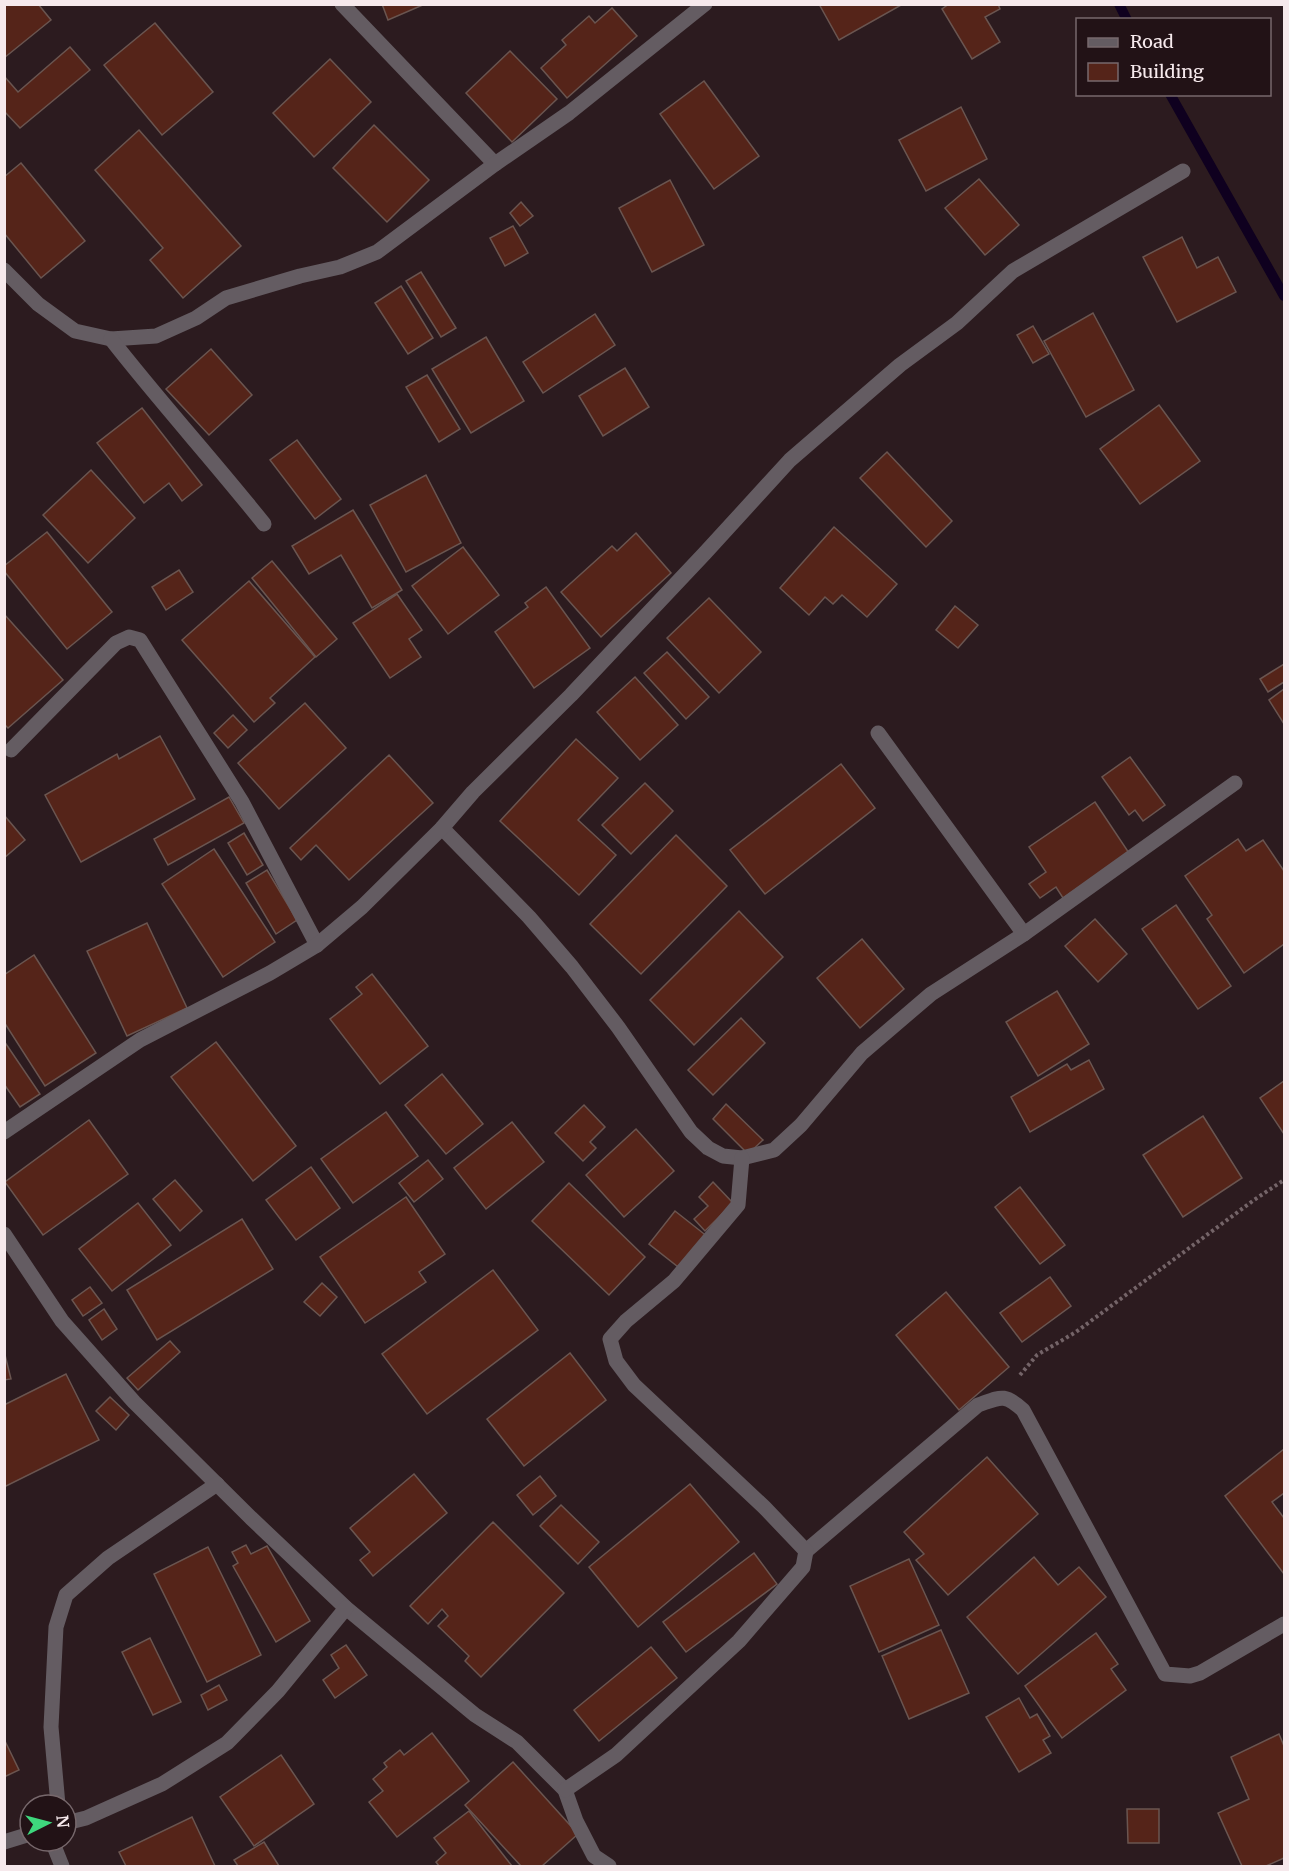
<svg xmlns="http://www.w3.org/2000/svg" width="1289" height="1871" font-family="Merriweather,serif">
<rect width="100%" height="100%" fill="#2c1b1f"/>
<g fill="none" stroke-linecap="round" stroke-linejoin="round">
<g stroke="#0f001f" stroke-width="10">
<polyline points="1119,4 1127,20"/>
<polyline points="1170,94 1284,296"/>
</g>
</g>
<g fill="#552419" stroke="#6a5550" stroke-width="1.5">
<polygon points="4,4 38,4 51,20 4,58"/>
<polygon points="382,4 425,4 388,20"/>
<polygon points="819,4 903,4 839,40"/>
<polygon points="949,4 998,4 1000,9 985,17 1000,42 972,59 942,9"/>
<polygon points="612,8 637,36 567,98 541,68 566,45 562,40 589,16 595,23"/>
<polygon points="155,23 213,92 162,135 104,65"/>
<polygon points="70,47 90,70 20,128 4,111 4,76 18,92"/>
<polygon points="510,51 557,99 512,142 466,93"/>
<polygon points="330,59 371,102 314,157 273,113"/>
<polygon points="704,81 759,156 714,189 660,114"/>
<polygon points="961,107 987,159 926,191 899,140"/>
<polygon points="374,125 429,180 387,222 333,168"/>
<polygon points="139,130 241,246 183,298 150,260 163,248 95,170"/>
<polygon points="21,163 85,241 41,278 4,233 4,177"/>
<polygon points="979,179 1019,225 985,255 945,208"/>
<polygon points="670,180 704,245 652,272 619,208"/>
<polygon points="521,202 533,216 520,226 510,213"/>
<polygon points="513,226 528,253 505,266 490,238"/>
<polygon points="1182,237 1197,268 1218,257 1236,292 1177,322 1143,257"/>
<polygon points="421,272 456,328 441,337 406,281"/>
<polygon points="401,286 433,338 408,354 375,303"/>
<polygon points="1093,313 1134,390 1086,417 1044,341"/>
<polygon points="595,314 615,345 543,393 523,362"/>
<polygon points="1033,326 1049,354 1033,363 1017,335"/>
<polygon points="486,337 524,401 471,433 432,369"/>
<polygon points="211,349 252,395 209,435 166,389"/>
<polygon points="625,368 649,407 603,436 579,396"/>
<polygon points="427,375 460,429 439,442 406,387"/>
<polygon points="1159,405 1200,461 1140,504 1100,449"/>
<polygon points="142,408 202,485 182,501 169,483 144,503 97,443"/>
<polygon points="297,440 341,499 315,519 270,460"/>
<polygon points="887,452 952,521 926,547 860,478"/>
<polygon points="91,470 135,518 88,563 43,515"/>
<polygon points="426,475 461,543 406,572 370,505"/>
<polygon points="353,510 402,590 372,608 341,555 309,574 292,546"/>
<polygon points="834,527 897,584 867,617 842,595 833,604 825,597 809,615 780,588"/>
<polygon points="47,532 112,612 67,649 4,571 4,566"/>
<polygon points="636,533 671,573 601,637 561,592 612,546 617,551"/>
<polygon points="463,547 499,595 448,634 412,586"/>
<polygon points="272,561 337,639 316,657 252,578"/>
<polygon points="179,570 193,592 166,610 152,587"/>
<polygon points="249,581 315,657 270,698 275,703 254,722 182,640"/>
<polygon points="546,587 590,648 534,688 495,632 528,607 525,603"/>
<polygon points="397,594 422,630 409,639 421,657 390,678 353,623"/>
<polygon points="709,598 761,652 719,693 667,638"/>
<polygon points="955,606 978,625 958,648 936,630"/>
<polygon points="4,614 63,680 8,728 4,724"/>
<polygon points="667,652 709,697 686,719 644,673"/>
<polygon points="1284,664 1284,682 1268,692 1260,679"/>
<polygon points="635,677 678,725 640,760 597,712"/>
<polygon points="1284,689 1284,724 1269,700"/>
<polygon points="305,703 346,748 279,809 238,763"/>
<polygon points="233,715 247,730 228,748 214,733"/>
<polygon points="160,736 195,799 81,862 45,795 117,754 119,759"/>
<polygon points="576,739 618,778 578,820 616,855 579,895 500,821"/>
<polygon points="389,755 433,803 349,880 316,845 301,860 290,848"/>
<polygon points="1130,757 1165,805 1143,821 1135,810 1129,815 1102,777"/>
<polygon points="841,764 875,808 765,894 730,850"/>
<polygon points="645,783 673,811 631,854 602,825"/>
<polygon points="229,797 244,823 168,865 154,839"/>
<polygon points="1095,802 1129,853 1063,898 1056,887 1040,898 1029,884 1046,872 1029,847"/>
<polygon points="4,815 25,840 4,858"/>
<polygon points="244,833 263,865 247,875 228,843"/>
<polygon points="676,835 727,886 641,974 590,924"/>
<polygon points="1238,839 1246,851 1263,840 1284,871 1284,944 1244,973 1207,919 1212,915 1185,876"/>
<polygon points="214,849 275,942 223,977 162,884"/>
<polygon points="267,870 297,920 276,934 246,883"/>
<polygon points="1176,905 1231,986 1198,1009 1142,929"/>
<polygon points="739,911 783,957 694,1045 650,1000"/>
<polygon points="1095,919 1127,954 1098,982 1065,946"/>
<polygon points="147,923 187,1008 127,1036 87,951"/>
<polygon points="862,939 904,989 860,1028 817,978"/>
<polygon points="34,955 96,1053 45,1086 4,1022 4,975"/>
<polygon points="372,974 428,1046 380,1084 330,1019 362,994 356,987"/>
<polygon points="1057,991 1089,1044 1038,1076 1006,1022"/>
<polygon points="741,1018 765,1043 713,1095 688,1070"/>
<polygon points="4,1041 40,1094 20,1107 4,1084"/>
<polygon points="216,1042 296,1146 253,1181 171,1077"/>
<polygon points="1089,1060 1104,1089 1030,1132 1011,1097 1067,1064 1071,1070"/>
<polygon points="442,1074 483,1124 446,1154 405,1105"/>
<polygon points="1284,1081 1284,1134 1260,1098"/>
<polygon points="726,1104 763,1140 748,1154 713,1119"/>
<polygon points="584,1105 605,1127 590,1142 596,1148 583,1161 555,1133"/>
<polygon points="386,1112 418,1156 353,1203 321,1159"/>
<polygon points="1203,1116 1242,1178 1183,1217 1143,1155"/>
<polygon points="89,1120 128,1174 43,1235 5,1182"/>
<polygon points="512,1122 544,1162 486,1209 454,1168"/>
<polygon points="636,1129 674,1171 624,1217 586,1175"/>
<polygon points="428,1160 443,1179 414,1202 399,1183"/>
<polygon points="311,1167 340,1208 296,1240 266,1200"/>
<polygon points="175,1180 202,1211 180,1231 153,1199"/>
<polygon points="713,1182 733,1203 705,1231 694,1219 708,1206 699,1197"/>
<polygon points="569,1183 645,1257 609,1295 532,1221"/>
<polygon points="1020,1187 1065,1245 1040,1264 995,1207"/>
<polygon points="406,1197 445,1254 419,1272 426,1282 365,1323 320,1257"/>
<polygon points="138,1203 171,1245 112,1291 79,1249"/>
<polygon points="675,1211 708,1237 682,1270 649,1244"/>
<polygon points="242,1219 273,1269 157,1340 127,1290"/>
<polygon points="493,1270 538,1330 427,1414 382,1354"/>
<polygon points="1050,1277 1071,1306 1022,1342 1000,1313"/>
<polygon points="322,1283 337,1297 320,1316 304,1302"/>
<polygon points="90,1287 102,1303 83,1316 72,1300"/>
<polygon points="946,1292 1009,1367 959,1410 896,1335"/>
<polygon points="104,1309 117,1329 102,1340 89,1320"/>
<polygon points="170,1341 180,1352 138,1390 127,1378"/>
<polygon points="4,1351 11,1379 4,1380"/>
<polygon points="570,1353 606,1400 524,1466 487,1419"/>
<polygon points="66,1374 99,1440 4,1487 4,1405"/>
<polygon points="110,1397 129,1415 116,1430 96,1411"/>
<polygon points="1284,1449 1284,1493 1272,1502 1284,1518 1284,1574 1225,1496"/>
<polygon points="987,1457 1038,1514 948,1595 916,1560 924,1554 904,1532"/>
<polygon points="414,1474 447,1513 373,1576 360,1560 370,1552 350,1528"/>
<polygon points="540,1476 556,1496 533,1515 517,1495"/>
<polygon points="690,1484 739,1542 638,1627 589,1567"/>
<polygon points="561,1505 599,1542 578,1564 540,1526"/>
<polygon points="493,1522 564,1593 481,1677 465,1661 469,1656 438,1626 448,1616 442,1609 428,1624 410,1606"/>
<polygon points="246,1545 251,1554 267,1546 310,1621 276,1642 233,1566 238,1563 232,1552"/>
<polygon points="208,1547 261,1655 207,1682 154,1574"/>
<polygon points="754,1553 777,1584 686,1652 663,1622"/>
<polygon points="1034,1557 1058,1585 1079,1567 1106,1597 1018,1674 967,1617"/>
<polygon points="909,1559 939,1625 879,1652 850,1586"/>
<polygon points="941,1630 969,1693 909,1719 882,1656"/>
<polygon points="1096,1633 1118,1664 1111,1669 1126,1690 1062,1738 1025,1686"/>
<polygon points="150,1638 181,1702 153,1715 122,1652"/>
<polygon points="346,1645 367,1675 335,1698 323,1680 339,1668 331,1655"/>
<polygon points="651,1647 677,1678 599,1741 574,1710"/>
<polygon points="219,1685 227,1700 208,1710 201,1695"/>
<polygon points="1019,1698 1030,1718 1037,1714 1050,1736 1043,1740 1051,1753 1019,1772 986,1717"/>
<polygon points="432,1733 469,1781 397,1837 369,1802 383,1791 373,1779 387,1767 384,1763 400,1750 404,1755"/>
<polygon points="1279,1734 1284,1746 1284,1858 1266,1866 1242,1866 1218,1813 1249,1799 1231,1757"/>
<polygon points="4,1739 19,1770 4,1777"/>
<polygon points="281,1755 314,1804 254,1846 220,1797"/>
<polygon points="513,1762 578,1834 542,1866 521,1866 465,1805"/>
<polygon points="1127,1809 1159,1809 1159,1843 1128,1843"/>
<polygon points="469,1811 512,1866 439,1866 436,1862 446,1853 434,1838"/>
<polygon points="192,1817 215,1866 126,1866 119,1852"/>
<polygon points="264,1842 279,1866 238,1866 234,1860"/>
</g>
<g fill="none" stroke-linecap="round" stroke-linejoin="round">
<polyline stroke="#746468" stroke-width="4" stroke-dasharray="3 3" stroke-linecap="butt" points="1020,1375 1037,1355 1076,1332 1254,1200 1284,1180"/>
<g stroke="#645c62" stroke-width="15">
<polyline points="342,4 495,164"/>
<polyline points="4,270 38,304 75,331 111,339 156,336 196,318 226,298 300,276 340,267 377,252 495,164 569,113 705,4"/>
<path d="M111,339C160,402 214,461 264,524"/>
<polyline points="878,733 1024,934"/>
<polyline points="11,750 116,643 129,637 140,640 242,802 317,945"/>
<polyline points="442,828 529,917 572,967 618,1027 691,1132 708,1148 723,1156 742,1158 774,1150 801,1125 862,1053 931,994 1024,934 1235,783"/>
<polyline points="4,1132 140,1040 270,973 317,945 362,907 442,828 473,792 571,695 705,553 790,460 900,365 957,323 1013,271 1183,171"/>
<polyline points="4,1234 62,1321 134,1402 251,1518 346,1608 475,1715 517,1742 565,1790 576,1821 594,1856 609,1866"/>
<path d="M806,1551L978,1405C1001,1397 1004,1393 1023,1410L1165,1674L1190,1676L1200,1673L1284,1624"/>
<polyline points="565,1790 616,1755 739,1641 803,1567 806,1551 764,1507 634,1385 616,1361 610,1339 626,1321 674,1281 738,1205 742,1158"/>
<polyline points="58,1805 51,1727 56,1627 66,1595 108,1558 217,1484"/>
<polyline points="66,1823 86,1818 162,1784 227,1743 278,1691 346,1608"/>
<polyline points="52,1841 62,1866"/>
<polyline points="4,1842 30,1834"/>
</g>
</g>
<rect width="1289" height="1871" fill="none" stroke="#f6e9ec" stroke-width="12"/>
<rect x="1076" y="18" width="195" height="78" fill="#221216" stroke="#77686c" stroke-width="1.5"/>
<rect x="1088" y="38" width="30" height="9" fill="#645c62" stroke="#77686c" stroke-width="1.5"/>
<text x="1130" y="48" font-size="18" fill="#f6e9ec">Road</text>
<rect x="1088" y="63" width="30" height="18" fill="#552419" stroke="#77686c" stroke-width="1.5"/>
<text x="1130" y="78" font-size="18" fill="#f6e9ec">Building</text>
<g transform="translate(48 1823) rotate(84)"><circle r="28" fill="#221216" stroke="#77686c" stroke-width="1.5"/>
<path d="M0-4.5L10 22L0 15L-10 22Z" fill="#3ed77d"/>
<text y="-9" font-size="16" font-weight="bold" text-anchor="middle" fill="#f6e9ec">N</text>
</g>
</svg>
